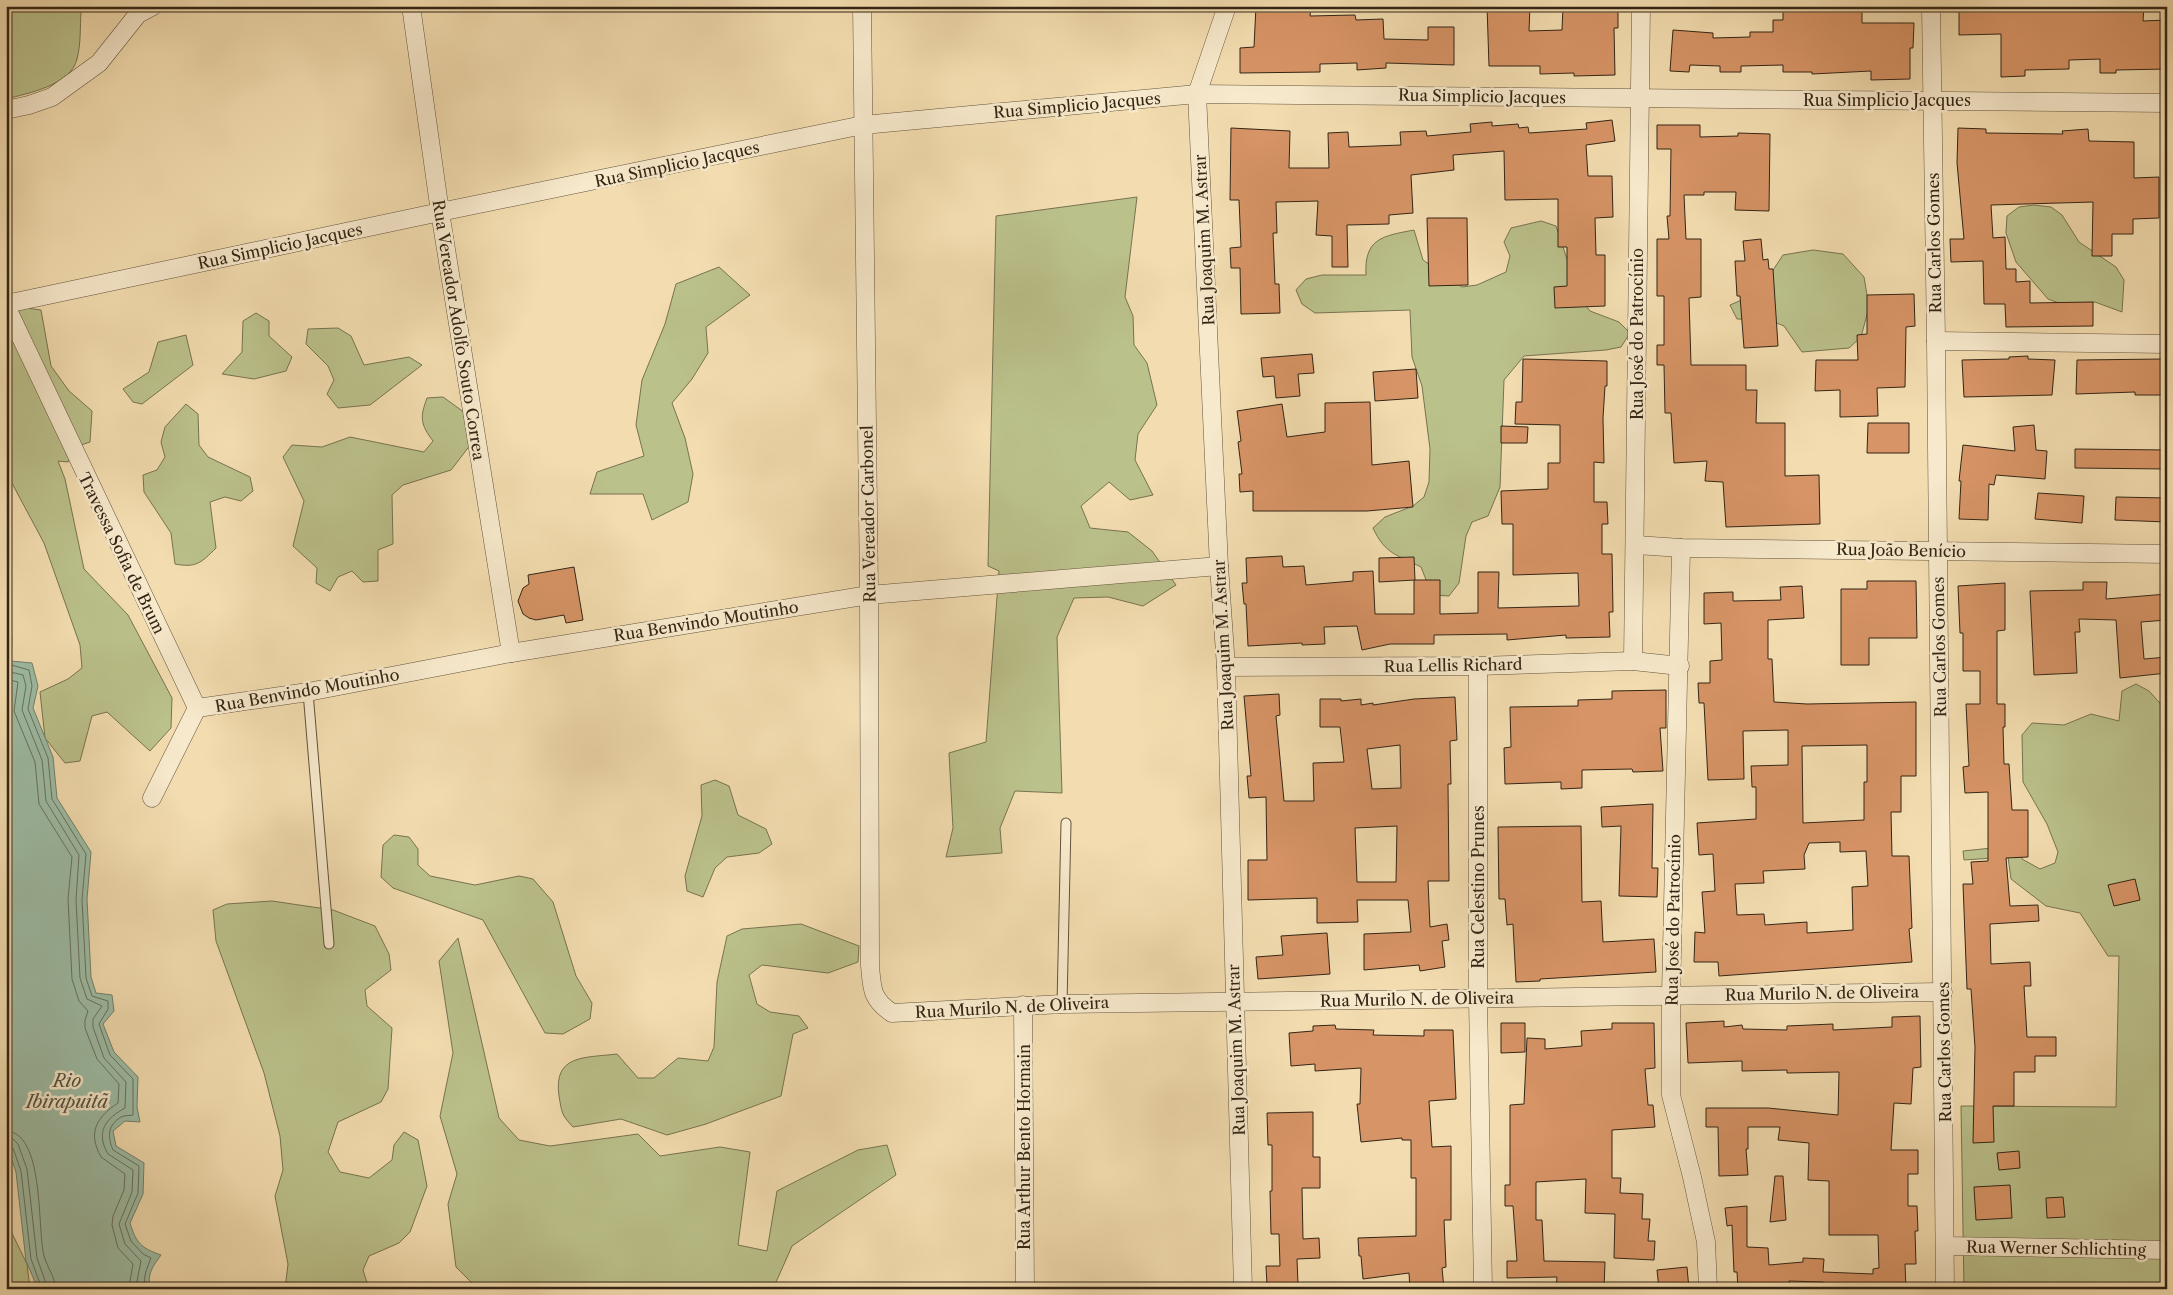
<svg xmlns="http://www.w3.org/2000/svg" width="2173" height="1295" font-family="'Libre Caslon Text',serif">
<rect width="100%" height="100%" fill="#f3ddb0"/>
<filter id="stains"><feTurbulence type="fractalNoise" baseFrequency=".004" numOctaves="4"/><feColorMatrix values="0 0 0 0 .2 0 0 0 0 .09 0 0 0 0 .02 0 0 0 .5 -.17"/></filter>
<radialGradient id="worn" r=".72"><stop offset=".6" stop-color="#630" stop-opacity="0"/><stop offset="1" stop-color="#630" stop-opacity=".3"/></radialGradient>
<g fill="#bbc18b" stroke="#777350">
<path d="M6,6H86L81,12C80,27 81,44 77,59C71,85 29,93 6,99Z"/>
<polygon points="1137,197 1125,297 1133,316 1134,345 1147,363 1157,405 1138,434 1135,460 1153,495 1130,500 1109,482 1081,506 1090,528 1128,532 1152,551 1176,585 1143,606 1108,597 1074,598 1057,637 1062,793 1015,791 1000,828 1002,853 946,857 953,828 949,753 986,742 999,571 988,566 996,216"/>
<polygon points="2034,205 2051,207 2062,215 2079,242 2116,267 2124,280 2122,312 2095,302 2064,305 2048,299 2016,262 2006,233 2007,216 2019,207"/>
<path d="M1541,221L1556,226L1580,298L1590,311L1619,322L1630,333L1621,347L1606,350L1524,356L1504,380L1500,487L1488,516L1472,522L1466,536L1459,583L1449,596L1432,595L1421,567C1397,555 1385,554 1373,528L1385,517L1413,506L1424,497L1429,482L1430,449L1422,386L1412,357L1410,310L1315,313L1302,304L1296,290L1306,279L1322,275H1366C1364,238 1383,236 1414,230L1423,260L1462,287L1477,285L1506,272L1510,256L1504,242L1511,228Z"/>
<polygon points="1813,250 1843,254 1864,277 1869,307 1861,337 1849,348 1802,352 1784,326 1769,320 1737,319 1730,305 1758,293 1783,255"/>
<polygon points="719,267 750,295 706,327 708,353 692,379 672,403 685,438 693,474 688,502 652,520 643,494 590,494 597,472 644,456 636,425 642,380 665,324 676,284"/>
<polygon points="6,301 10,306 41,310 51,366 69,391 92,411 90,442 75,447 68,462 58,461 65,479 84,569 128,615 172,698 171,728 150,751 107,712 92,716 80,761 65,763 45,738 40,692 68,679 82,668 80,645 44,543 6,472"/>
<polygon points="256,313 269,321 269,336 292,357 286,371 254,379 222,374 242,352 243,321"/>
<polygon points="338,328 351,336 364,365 409,357 422,365 370,405 338,408 327,394 334,380 328,366 306,344 308,329"/>
<polygon points="186,335 193,365 142,404 133,402 123,389 149,372 158,342"/>
<path d="M443,397L468,415L471,444L451,470L403,485L392,495L393,544L378,550V581L363,582L352,571L338,577L330,591L316,583L317,568L293,546L304,501L283,457L292,445L322,447L350,437L424,452L433,441C420,424 420,417 427,398Z"/>
<path d="M186,404L198,414L199,445L208,457L250,477L253,491L241,501L225,497L210,502L216,548C201,563 196,568 175,564L171,533L144,492L143,475L157,470L165,457L161,442L165,427Z"/>
<polygon points="2136,684 2149,691 2167,711 2167,1289 1964,1289 1961,1106 2116,1107 2119,956 2108,956 2080,913 2046,906 2011,879 2008,857 1964,860 1963,851 2021,845 2022,859 2040,869 2055,863 2058,852 2047,824 2023,782 2022,735 2032,723 2064,725 2091,714 2119,721 2122,691"/>
<polygon points="715,780 729,786 738,815 766,829 772,844 759,853 727,857 715,868 703,897 687,891 685,876 702,816 701,785"/>
<polygon points="394,835 409,837 418,849 418,865 430,876 475,885 519,876 533,879 553,902 576,976 592,1003 590,1019 563,1034 545,1033 483,920 393,888 381,877 383,845"/>
<polygon points="272,901 333,910 375,926 389,954 391,970 365,990 367,1006 392,1028 388,1089 381,1102 338,1122 328,1152 340,1172 369,1178 392,1160 394,1145 404,1132 418,1140 427,1186 410,1232 399,1243 369,1256 363,1270 369,1289 285,1289 288,1264 275,1196 283,1170 280,1136 264,1073 216,941 213,910 227,904"/>
<path d="M801,924L859,946L858,962L828,973L762,965L749,975L757,1004L770,1012L799,1016L808,1028L793,1034L781,1096L706,1124L667,1135L621,1119L573,1127C561,1114 562,1113 559,1096C553,1054 585,1058 617,1054L638,1078H654L678,1058L708,1061L714,1047L717,982L727,936L742,929Z"/>
<polygon points="458,938 499,1118 519,1140 550,1146 638,1134 660,1156 720,1147 750,1152 738,1245 767,1251 777,1191 858,1150 887,1145 896,1175 792,1246 773,1289 478,1289 456,1267 448,1204 457,1174 440,1116 453,1053 439,961"/>
<polygon points="6,1221 27,1264 30,1289 6,1289"/>
</g>
<path fill="#9dbda6" stroke="#73806c" d="M6,619L12,636L11,661L32,663L38,686L33,708L53,757L57,798L91,852L87,899L91,977L96,993L112,995L114,1011L103,1024L114,1052L138,1077L137,1107L140,1122L125,1121L113,1131L116,1146L144,1163L143,1194L130,1223C136,1243 141,1248 161,1255C153,1266 146,1275 151,1289H38L26,1261L16,1172L6,1143Z"/>
<g fill="none" stroke-linecap="round" stroke-linejoin="round">
<g stroke="#68715e" stroke-width="1">
<path d="M6,636L8,664L29,670L32,686L28,709L48,758L52,799L86,854L82,900L86,978L92,996L108,1001V1009L99,1024L110,1055L133,1079V1115C129,1116 125,1115 121,1117C108,1125 107,1136 113,1150L139,1166L138,1193L125,1224L131,1241L143,1254L151,1258C147,1268 142,1278 146,1289"/>
<path d="M6,671L23,675L26,686L22,710L42,760L46,801L79,855L76,900L80,978L87,999L102,1006L93,1019V1027L104,1058L126,1082L125,1108C106,1118 95,1132 108,1154L133,1170L132,1192L119,1224L125,1244L141,1261L137,1281L139,1289"/>
<path d="M6,679L18,682L14,711L35,762L39,804L72,857L68,899L72,979L79,1001L88,1011L85,1020V1028L97,1059L119,1084L118,1103C97,1117 87,1132 101,1157L125,1174L124,1190L113,1216L112,1225L118,1248L133,1264L130,1281L131,1289"/>
<path d="M6,1131C45,1132 37,1229 44,1256C47,1267 55,1277 56,1289"/>
<polyline points="6,1138 13,1139 18,1144 27,1169 37,1258 48,1289"/>
<polyline points="6,1144 13,1148 21,1171 31,1259 42,1289"/>
</g>
</g>
<g fill="#d79466" stroke="#332515" fill-rule="evenodd">
<polygon points="1256,6 1311,8 1310,16 1355,15 1356,20 1383,19 1384,39 1428,40 1428,27 1454,27 1454,65 1386,63 1386,68 1357,70 1357,63 1320,64 1320,72 1240,73 1240,48 1254,47"/>
<polygon points="1487,6 1530,6 1529,31 1562,30 1563,6 1618,6 1618,28 1614,28 1615,75 1574,76 1574,73 1540,74 1540,66 1489,66"/>
<polygon points="1783,6 1862,6 1862,23 1914,23 1913,48 1910,48 1910,79 1871,80 1871,71 1812,74 1812,72 1783,72 1783,65 1741,66 1741,72 1720,72 1720,66 1690,65 1689,72 1670,71 1673,30 1713,33 1713,38 1750,37 1750,32 1773,32 1773,20 1783,20"/>
<polygon points="1959,6 2144,6 2143,21 2167,20 2167,69 2116,70 2116,73 2100,73 2100,59 2069,60 2069,69 2025,70 2025,76 2001,77 2001,34 1959,35"/>
<polygon points="1612,120 1615,141 1586,145 1588,176 1612,176 1613,217 1595,218 1596,255 1605,255 1605,306 1555,308 1554,287 1567,286 1567,247 1558,247 1558,199 1505,200 1504,151 1453,155 1454,170 1411,175 1413,213 1389,215 1389,224 1347,225 1348,267 1332,267 1332,236 1316,235 1318,201 1276,202 1277,233 1273,233 1275,284 1279,284 1280,313 1241,314 1240,268 1231,268 1230,248 1241,247 1239,200 1230,200 1231,128 1290,131 1289,168 1329,168 1328,133 1348,132 1349,147 1401,145 1400,132 1426,131 1427,136 1471,132 1470,124 1492,122 1492,126 1518,124 1519,128 1528,127 1529,133 1587,129 1586,123"/>
<polygon points="1657,125 1700,125 1700,137 1738,136 1738,133 1770,134 1769,211 1735,210 1736,192 1704,192 1704,195 1684,195 1686,239 1701,239 1701,297 1689,298 1691,365 1746,365 1746,390 1757,390 1756,423 1785,423 1785,476 1819,475 1820,524 1726,527 1723,482 1705,481 1707,461 1674,463 1671,413 1665,413 1664,365 1657,365 1657,345 1664,345 1664,296 1657,296 1657,239 1669,239 1667,216 1670,216 1671,149 1657,149"/>
<polygon points="1958,128 1986,129 1986,133 2063,134 2062,131 2088,129 2089,141 2134,142 2134,178 2159,177 2159,218 2133,219 2133,234 2112,234 2112,256 2092,256 2093,202 1991,205 1993,238 2005,237 2006,269 2016,269 2016,282 2030,281 2030,303 2093,302 2093,326 2006,327 2005,304 1984,304 1983,261 1951,262 1950,239 1964,239 1957,163"/>
<polygon points="1427,218 1467,218 1468,285 1429,286"/>
<polygon points="1761,239 1763,260 1768,259 1769,269 1773,269 1778,346 1744,348 1740,296 1737,296 1735,261 1745,261 1743,241"/>
<polygon points="1914,294 1915,326 1906,327 1905,387 1877,388 1878,416 1840,417 1840,390 1815,391 1816,360 1858,360 1857,335 1867,334 1867,295"/>
<polygon points="1312,354 1314,373 1298,374 1300,396 1276,398 1274,376 1263,377 1261,358"/>
<polygon points="2028,356 2028,359 2055,360 2052,395 1964,397 1962,360 2009,359 2009,357"/>
<polygon points="1523,359 1607,361 1607,386 1605,386 1603,418 1604,463 1594,462 1594,502 1607,502 1608,524 1602,524 1602,554 1612,554 1613,612 1609,612 1610,637 1566,638 1566,635 1507,640 1507,634 1434,635 1434,644 1390,644 1362,650 1357,626 1324,627 1325,644 1302,645 1302,643 1248,646 1246,604 1244,604 1242,583 1247,583 1246,558 1282,556 1283,567 1304,566 1306,585 1353,581 1353,572 1373,571 1375,614 1414,614 1414,580 1440,580 1440,614 1478,613 1478,572 1499,572 1498,608 1579,606 1578,573 1513,575 1513,524 1502,524 1501,491 1548,489 1548,463 1560,463 1560,425 1515,424 1516,402 1522,402"/>
<polygon points="2164,359 2166,395 2135,395 2135,392 2076,394 2077,360"/>
<polygon points="1416,369 1418,398 1375,401 1373,372"/>
<polygon points="1370,402 1372,465 1409,461 1413,507 1367,511 1253,511 1253,491 1240,492 1239,474 1242,474 1238,442 1241,441 1237,411 1282,404 1287,437 1325,432 1325,403"/>
<polygon points="1868,423 1909,423 1909,453 1867,453"/>
<polygon points="2034,425 2036,450 2047,451 2045,479 1996,475 1994,485 1989,484 1988,520 1959,519 1961,481 1959,481 1963,445 2015,451 2013,427"/>
<polygon points="1501,426 1528,427 1527,443 1501,443"/>
<polygon points="2075,449 2167,450 2167,469 2075,468"/>
<polygon points="2038,493 2084,496 2082,523 2035,519"/>
<polygon points="2116,497 2167,498 2167,522 2115,520"/>
<polygon points="1414,557 1415,580 1379,582 1379,558"/>
<polygon points="574,567 583,620 566,623 564,615 536,620 529,618 523,614 518,601 523,588 529,584 528,575"/>
<polygon points="1867,581 1916,581 1917,638 1869,638 1869,665 1841,665 1841,589 1867,589"/>
<polygon points="2083,582 2107,582 2106,599 2167,594 2167,620 2141,622 2144,659 2167,657 2167,673 2120,678 2116,620 2079,619 2080,632 2075,632 2077,673 2034,675 2030,591 2083,590"/>
<polygon points="2005,583 2005,630 1997,631 1997,704 2005,704 2005,727 2003,727 2004,764 2009,764 2012,810 2028,810 2028,857 2006,858 2010,906 2038,905 2039,921 1990,924 1991,964 2030,962 2031,986 2024,986 2027,1037 2056,1037 2056,1056 2035,1056 2035,1072 2014,1072 2014,1106 1993,1106 1994,1142 1973,1143 1975,1047 1971,989 1967,989 1963,884 1973,884 1971,862 1988,861 1988,792 1965,793 1963,767 1969,766 1966,704 1980,704 1980,671 1963,671 1963,633 1960,633 1958,586"/>
<path d="M1802,586L1804,618L1768,620V659H1772L1774,702L1807,704L1916,702V776H1901V812H1891L1892,856H1909L1912,928L1909,929L1912,962L1719,976L1718,962H1694L1695,932L1705,933L1702,892L1715,891L1713,854L1699,855L1697,823L1756,819V787H1752L1751,766L1788,765V730L1743,731L1744,779L1708,780L1704,703H1699L1698,683H1710V661L1722,660L1721,623L1704,624V593L1733,592V601L1781,600L1780,587ZM1867,745V782H1864V820L1803,823L1802,746ZM1840,842V852L1866,851L1868,886L1852,887L1853,930L1807,933V922L1765,925L1764,914L1737,915L1735,884L1764,883L1763,871L1805,869L1804,855L1809,843Z"/>
<polygon points="1666,690 1666,728 1660,728 1663,771 1633,772 1632,769 1582,770 1582,788 1561,789 1561,782 1505,784 1504,748 1511,747 1510,707 1578,706 1578,700 1612,699 1612,691"/>
<path d="M1279,694L1280,715L1276,716L1284,801H1314L1313,763L1344,762L1340,727H1320V699H1341V701L1361,699V705L1373,703V705L1414,699L1455,697L1457,740L1450,741L1451,784H1448L1449,881H1428L1430,927L1447,924L1449,940L1442,941L1445,967L1420,971L1419,965L1364,970V934L1411,932L1408,900H1357L1358,922L1317,923V898L1248,900V860H1267L1266,797L1249,798L1247,776H1251L1244,696ZM1400,745L1401,788L1372,789L1367,749ZM1397,826L1396,882H1357L1355,828Z"/>
<polygon points="1653,804 1652,868 1658,868 1657,897 1619,896 1621,826 1602,827 1601,807"/>
<polygon points="1581,826 1582,902 1601,901 1603,942 1654,939 1656,972 1540,979 1540,981 1516,982 1513,924 1507,925 1505,899 1499,899 1498,827"/>
<polygon points="2135,879 2140,900 2114,906 2108,885"/>
<polygon points="1327,933 1330,974 1258,979 1256,957 1283,955 1281,936"/>
<polygon points="1920,1016 1921,1067 1913,1068 1911,1104 1894,1103 1891,1150 1918,1150 1918,1174 1908,1174 1908,1206 1917,1206 1918,1231 1915,1231 1916,1264 1905,1264 1906,1288 1822,1289 1823,1282 1789,1281 1790,1289 1738,1289 1737,1272 1734,1272 1732,1225 1727,1226 1725,1208 1747,1206 1747,1247 1768,1248 1769,1265 1803,1262 1803,1258 1824,1259 1823,1272 1873,1274 1873,1269 1879,1268 1878,1235 1829,1235 1829,1181 1808,1180 1809,1143 1778,1140 1780,1127 1748,1127 1748,1149 1746,1149 1748,1175 1719,1176 1718,1127 1706,1127 1706,1108 1768,1108 1838,1115 1839,1072 1787,1073 1787,1070 1742,1071 1742,1061 1688,1063 1686,1023 1724,1021 1724,1027 1742,1025 1743,1029 1787,1030 1787,1026 1833,1024 1833,1030 1892,1027 1892,1017"/>
<polygon points="1501,1023 1525,1023 1525,1052 1501,1053"/>
<polygon points="1612,1023 1654,1023 1655,1068 1645,1069 1648,1105 1653,1105 1655,1127 1612,1130 1612,1178 1621,1178 1620,1193 1643,1194 1642,1219 1650,1219 1648,1241 1655,1241 1654,1260 1614,1258 1615,1214 1585,1213 1586,1179 1536,1182 1536,1220 1542,1220 1544,1261 1605,1262 1604,1289 1556,1289 1557,1277 1507,1278 1507,1261 1517,1261 1513,1206 1505,1206 1505,1185 1510,1185 1510,1105 1524,1104 1527,1038 1545,1039 1545,1049 1582,1046 1581,1031 1612,1029"/>
<polygon points="1335,1025 1336,1029 1374,1030 1373,1035 1424,1036 1424,1030 1453,1030 1456,1099 1429,1101 1432,1147 1451,1146 1451,1220 1444,1220 1446,1267 1442,1268 1444,1289 1410,1289 1409,1273 1363,1279 1361,1256 1359,1256 1358,1238 1416,1236 1416,1178 1411,1178 1411,1140 1402,1140 1402,1138 1361,1142 1357,1104 1360,1104 1361,1068 1315,1071 1315,1064 1291,1066 1289,1033 1313,1031 1313,1026"/>
<polygon points="1313,1112 1313,1157 1320,1157 1320,1188 1302,1188 1303,1239 1319,1238 1320,1258 1297,1259 1298,1284 1267,1285 1266,1266 1280,1266 1279,1234 1271,1234 1270,1191 1272,1191 1272,1145 1268,1145 1267,1113"/>
<polygon points="2019,1151 2020,1168 1999,1170 1997,1153"/>
<polygon points="1775,1176 1783,1176 1786,1220 1770,1222"/>
<polygon points="2010,1185 2012,1218 1976,1220 1974,1187"/>
<polygon points="2063,1197 2065,1217 2047,1218 2046,1198"/>
<polygon points="1687,1267 1689,1289 1659,1289 1657,1270"/>
</g>
<g fill="none" stroke-linecap="round" stroke-linejoin="round">
<defs>
<g id="lane">
<polyline points="308,692 329,944"/>
<polyline points="1062,1004 1066,823"/>
</g>
<g id="street">
<polyline points="411,6 440,212 511,653"/>
<path d="M862,6L869,595L870,965C872,988 871,999 892,1013L1062,1004L1943,992"/>
<polyline points="1227,6 1197,94 1219,566 1226,667 1243,1289"/>
<polyline points="1931,6 1936,341 1945,1289"/>
<polyline points="6,110 29,105 52,97 99,63 138,14 153,6"/>
<polyline points="6,304 440,212 863,125 1197,94 2167,103"/>
<polyline points="6,306 197,708 152,798"/>
<polyline points="1936,341 2167,344"/>
<polyline points="1636,545 1681,548 2167,554"/>
<polyline points="1681,548 1671,995 1671,1095 1692,1177 1706,1242 1708,1289"/>
<polyline points="1633,661 1641,6"/>
<polyline points="1478,666 1478,998 1483,1289"/>
<polyline points="1226,667 1478,666 1633,661 1680,666"/>
<polyline points="197,708 308,692 511,653 869,595 1219,566"/>
<polyline points="1023,1005 1025,1289"/>
<polyline points="1946,1246 2167,1250"/>
</g>
</defs>
<use href="#lane" stroke="#63533c" stroke-width="11"/>
<use href="#street" stroke="#63533c" stroke-width="19"/>
<use href="#lane" stroke="#f7e9cc" stroke-width="9"/>
<use href="#street" stroke="#f7e9cc" stroke-width="18"/>
</g>
<g text-anchor="middle" dominant-baseline="central" stroke-width="5" stroke-linejoin="round" paint-order="stroke">
<g font-size="16" fill="#332515" stroke="#f7e9cc">
<text transform="translate(1482 96) rotate(1)">Rua Simplicio Jacques</text>
<text x="1887" y="100">Rua Simplicio Jacques</text>
<text transform="translate(1077 105) rotate(-5)">Rua Simplicio Jacques</text>
<text transform="translate(677 164) rotate(-12)">Rua Simplicio Jacques</text>
<text transform="translate(1204 240) rotate(-93)">Rua Joaquim M. Astrar</text>
<text transform="translate(1934 243) rotate(-91)">Rua Carlos Gomes</text>
<text transform="translate(280 246) rotate(-12)">Rua Simplicio Jacques</text>
<text transform="translate(459 330) rotate(81)">Rua Vereador Adolfo Souto Correa</text>
<text transform="translate(1637 334) rotate(-90)">Rua José do Patrocínio</text>
<text transform="translate(868 514) rotate(-91)">Rua Vereador Carbonel</text>
<text transform="translate(1901 550) rotate(1)">Rua João Benício</text>
<text transform="translate(122 553) rotate(64)">Travessa Sofia de Brum</text>
<text transform="translate(706 621) rotate(-9)">Rua Benvindo Moutinho</text>
<text transform="translate(1223 645) rotate(-93)">Rua Joaquim M. Astrar</text>
<text transform="translate(1939 647) rotate(-91)">Rua Carlos Gomes</text>
<text transform="translate(1453 665) rotate(-1)">Rua Lellis Richard</text>
<text transform="translate(307 690) rotate(-10)">Rua Benvindo Moutinho</text>
<text transform="translate(1478 887) rotate(-90)">Rua Celestino Prunes</text>
<text transform="translate(1673 920) rotate(-89)">Rua José do Patrocínio</text>
<text transform="translate(1822 993) rotate(-1)">Rua Murilo N. de Oliveira</text>
<text transform="translate(1417 999) rotate(-1)">Rua Murilo N. de Oliveira</text>
<text transform="translate(1012 1007) rotate(-3)">Rua Murilo N. de Oliveira</text>
<text transform="translate(1236 1050) rotate(-92)">Rua Joaquim M. Astrar</text>
<text transform="translate(1944 1052) rotate(-91)">Rua Carlos Gomes</text>
<text transform="translate(1024 1147) rotate(-90)">Rua Arthur Bento Hormain</text>
<text transform="translate(2056 1248) rotate(1)">Rua Werner Schlichting</text>
</g>
<g font-size="18" font-style="italic" fill="#535340" stroke="#f7e9cc">
<text x="67" y="1081">Rio<tspan x="67" dy="21">Ibirapuitã</tspan></text>
</g>
</g>
<rect width="2173" height="1295" fill="none" stroke="#f3ddb0" stroke-width="25"/>
<rect x="8" y="8" width="2158" height="1280" fill="none" stroke="#332515" stroke-width="2.5"/>
<rect x="12" y="12" width="2148" height="1270" fill="none" stroke="#332515"/>
<rect width="100%" height="100%" filter="url(#stains)"/>
<rect width="100%" height="100%" fill="url(#worn)"/>
</svg>
